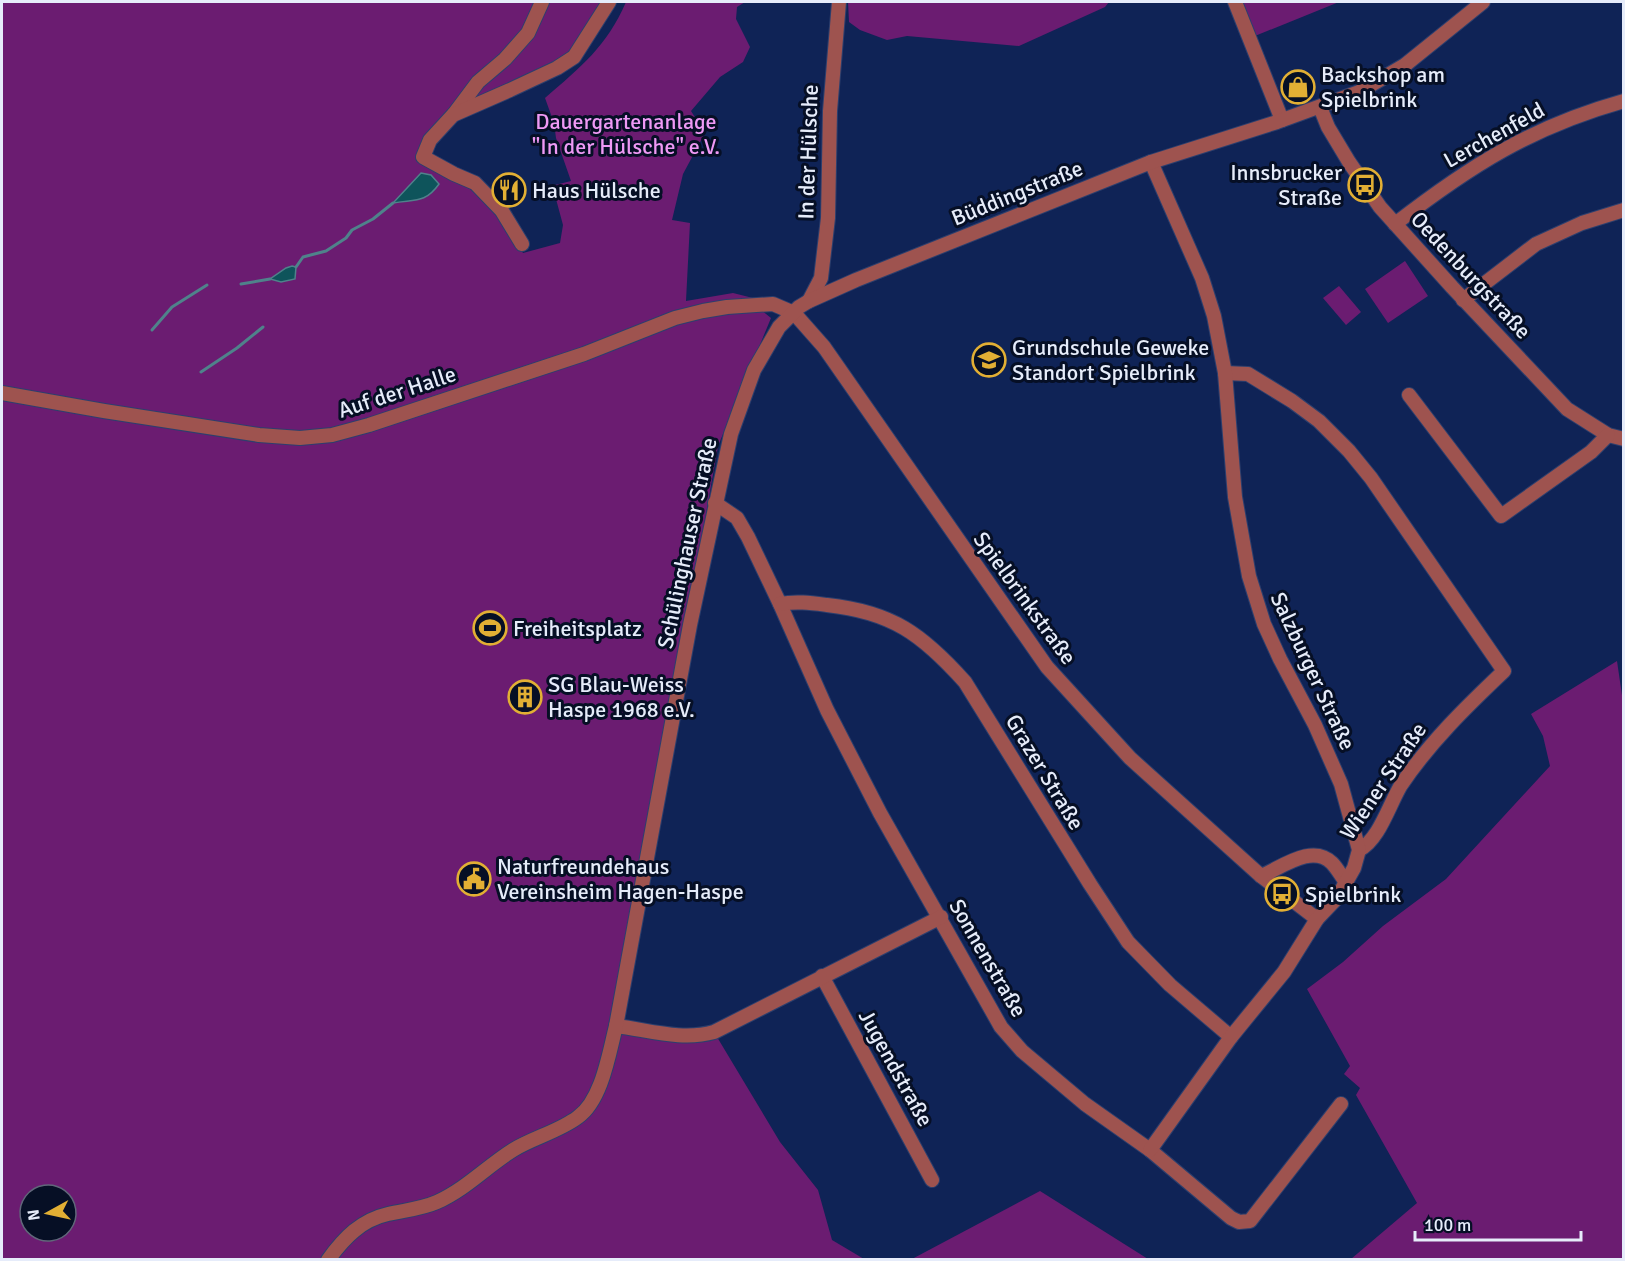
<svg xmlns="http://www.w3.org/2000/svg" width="1625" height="1261" font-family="Signika,sans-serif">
<rect width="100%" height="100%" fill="#0f2356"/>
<g fill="#6b1c71" fill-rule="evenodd">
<path d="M2,2H604L571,56L452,111L424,144L449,177L477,193L495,211L523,253L560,243L563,225L556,199L555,185L571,181L556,138L554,123L545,98C581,67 607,46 626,2H745L737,7L736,19L750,47L743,62L720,77L691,111L705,133L683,174L672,220L690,223L686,301L733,293L761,300V310L771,318L718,446L616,1025L714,1032L780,1142L818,1190L832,1240L864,1259L2,1260ZM30,1195H66V1231H30Z"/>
<polygon points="848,2 1109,2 1105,7 1019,46 907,36 887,40 860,30 849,22"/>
<polygon points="1235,2 1339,2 1250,38"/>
<polygon points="1405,261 1428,296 1388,323 1365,289"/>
<polygon points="1339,286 1361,312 1346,325 1323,298"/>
<polygon points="1617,661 1624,709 1623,1259 1351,1259 1417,1203 1356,1095 1360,1088 1344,1074 1350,1066 1307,989 1343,962 1383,926 1446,879 1550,766 1543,736 1531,714"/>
<polygon points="1040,1191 1148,1259 912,1259"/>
</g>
<g fill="#0e545b" stroke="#4f828b" stroke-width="1.5">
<path d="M421,173L431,175L439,184C425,204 414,199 393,203Z"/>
<polygon points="292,266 296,267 295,279 281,282 270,279 286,268"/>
</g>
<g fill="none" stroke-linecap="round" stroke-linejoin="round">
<g stroke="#4f828b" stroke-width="3">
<polyline points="296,267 303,257 326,251 346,238 352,230 373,219 393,203"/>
<polyline points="241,284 270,279"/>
<polyline points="152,330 172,307 207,285"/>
<polyline points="201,372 237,348 263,327"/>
</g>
<defs>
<g id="minor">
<polyline points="1235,2 1282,120"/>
<polyline points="1320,107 1328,127 1349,162 1380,207 1452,287 1567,409 1608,435 1624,439"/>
<polyline points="454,114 478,82 505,59 528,33 542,2"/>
<path d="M1395,224C1470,166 1531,127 1624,101"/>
<polyline points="522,244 502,211 475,183 454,174 423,157 430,140 453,115 510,90 557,68 574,57 609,2"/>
<polyline points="1463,300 1536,244 1582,223 1624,210"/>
<polyline points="809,301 821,278 828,218 830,111 839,2"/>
<path d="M1225,373L1248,374L1292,401L1319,421L1349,451L1371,478L1504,671C1467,706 1430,742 1401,785C1389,805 1379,840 1359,850"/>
<polyline points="2,393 104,411 259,435 300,438 332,435 369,425 584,354 675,318 703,311 727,307 773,304 794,313 824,347 1047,667 1130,758 1261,876 1317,919"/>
<polyline points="1409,395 1501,516 1591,452 1608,435"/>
<polyline points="715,503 737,518 748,537 780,604 827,710 880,813 1001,1027 1022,1051 1085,1104 1150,1150 1231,1218 1239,1222 1250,1221 1341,1104"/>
<path d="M780,604C796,601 811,603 827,605C892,612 922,634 965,682L1090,884L1128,942L1170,985L1231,1037"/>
<path d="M1261,876C1281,868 1312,843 1332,863C1337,868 1341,876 1346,882"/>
<polyline points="822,976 932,1180"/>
<path d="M616,1026C649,1030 682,1041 714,1032L941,917"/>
<polyline points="1150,1150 1231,1037 1284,972 1317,919 1337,898 1354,868 1359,850 1341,784 1315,725 1280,659 1264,624 1249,576 1235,497 1225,373 1214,316 1202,278 1151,162"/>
<path d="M328,1260C344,1238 361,1220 388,1214C405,1210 421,1209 437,1202C466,1189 486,1167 513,1150C532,1138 560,1131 578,1117C602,1100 609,1053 616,1026L690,625L731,434L754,370L779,327L799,307L809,301L856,280L1151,162L1277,122L1359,92L1405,65L1483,2"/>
</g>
</defs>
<use href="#minor" stroke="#2d3f6d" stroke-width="16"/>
<use href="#minor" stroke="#9e534f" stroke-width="14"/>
</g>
<defs>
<symbol id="shop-ring" viewBox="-11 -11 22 22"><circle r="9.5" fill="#060f25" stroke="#e2af34" stroke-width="1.5"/><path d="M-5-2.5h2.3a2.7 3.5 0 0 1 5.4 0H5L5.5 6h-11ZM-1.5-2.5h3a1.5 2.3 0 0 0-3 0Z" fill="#e2af34"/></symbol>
<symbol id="bus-ring" viewBox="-11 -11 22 22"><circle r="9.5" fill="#060f25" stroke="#e2af34" stroke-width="1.5"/><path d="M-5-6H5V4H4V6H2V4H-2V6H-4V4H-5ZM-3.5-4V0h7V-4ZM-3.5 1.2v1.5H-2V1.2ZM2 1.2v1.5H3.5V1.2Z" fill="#e2af34"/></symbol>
<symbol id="restaurant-ring" viewBox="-11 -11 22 22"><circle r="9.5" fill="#060f25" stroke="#e2af34" stroke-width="1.5"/><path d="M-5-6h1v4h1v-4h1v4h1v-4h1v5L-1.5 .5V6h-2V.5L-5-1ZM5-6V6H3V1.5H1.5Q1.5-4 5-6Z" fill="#e2af34"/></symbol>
<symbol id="school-ring" viewBox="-11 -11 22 22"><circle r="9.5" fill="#060f25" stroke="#e2af34" stroke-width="1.5"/><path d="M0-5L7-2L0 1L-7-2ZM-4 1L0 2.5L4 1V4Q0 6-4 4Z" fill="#e2af34"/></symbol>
<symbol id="stadium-ring" viewBox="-11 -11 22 22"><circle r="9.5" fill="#060f25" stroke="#e2af34" stroke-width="1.5"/><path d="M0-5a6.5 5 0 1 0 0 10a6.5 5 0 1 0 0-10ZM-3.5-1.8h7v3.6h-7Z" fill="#e2af34"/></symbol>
<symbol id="building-ring" viewBox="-11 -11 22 22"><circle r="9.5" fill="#060f25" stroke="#e2af34" stroke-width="1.5"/><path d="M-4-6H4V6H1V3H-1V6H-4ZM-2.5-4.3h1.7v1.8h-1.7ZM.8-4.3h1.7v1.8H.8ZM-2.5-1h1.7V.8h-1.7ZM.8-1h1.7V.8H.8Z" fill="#e2af34"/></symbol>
<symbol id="civic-ring" viewBox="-11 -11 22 22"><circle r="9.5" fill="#060f25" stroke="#e2af34" stroke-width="1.5"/><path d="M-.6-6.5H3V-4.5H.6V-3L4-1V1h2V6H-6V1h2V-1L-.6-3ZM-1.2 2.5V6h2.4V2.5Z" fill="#e2af34"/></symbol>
</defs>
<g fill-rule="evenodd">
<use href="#shop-ring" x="1279" y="68" width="38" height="38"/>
<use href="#bus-ring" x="1346" y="166" width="38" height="38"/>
<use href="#restaurant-ring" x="490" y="171" width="38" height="38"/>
<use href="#school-ring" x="970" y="341" width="38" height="38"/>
<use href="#stadium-ring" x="471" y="609" width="38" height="38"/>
<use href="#building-ring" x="506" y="678" width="38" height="38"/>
<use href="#civic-ring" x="455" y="860" width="38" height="38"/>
<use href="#bus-ring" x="1263" y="875" width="38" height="38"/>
</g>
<g text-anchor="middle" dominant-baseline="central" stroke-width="6" stroke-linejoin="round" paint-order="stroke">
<g font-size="22" fill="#e6ecfa" stroke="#060f25" text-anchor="start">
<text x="1321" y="74">Backshop am<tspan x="1321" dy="25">Spielbrink</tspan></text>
<text x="1342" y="172" text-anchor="end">Innsbrucker<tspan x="1342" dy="25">Straße</tspan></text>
<text x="532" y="190">Haus Hülsche</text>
<text x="1012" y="347">Grundschule Geweke<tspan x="1012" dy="25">Standort Spielbrink</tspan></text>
<text x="513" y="628">Freiheitsplatz</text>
<text x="548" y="684">SG Blau-Weiss<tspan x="548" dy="25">Haspe 1968 e.V.</tspan></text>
<text x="497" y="866">Naturfreundehaus<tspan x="497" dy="25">Vereinsheim Hagen-Haspe</tspan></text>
<text x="1305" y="894">Spielbrink</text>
</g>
<g font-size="22" fill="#ef99f5" stroke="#060f25">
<text x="626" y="121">Dauergartenanlage<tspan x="626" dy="25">"In der Hülsche" e.V.</tspan></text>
</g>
<g font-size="22" fill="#e6ecfa" stroke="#060f25">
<text transform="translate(1494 135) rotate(-29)">Lerchenfeld</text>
<text transform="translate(808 152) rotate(-88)">In der Hülsche</text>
<text transform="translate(1017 193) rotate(-22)">Büddingstraße</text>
<text transform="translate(1471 275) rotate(47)">Oedenburgstraße</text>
<text transform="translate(397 392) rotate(-18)">Auf der Halle</text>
<text transform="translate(687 543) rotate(-78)">Schülinghauser Straße</text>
<text transform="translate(1025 598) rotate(54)">Spielbrinkstraße</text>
<text transform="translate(1313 671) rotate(65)">Salzburger Straße</text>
<text transform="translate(1045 772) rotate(59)">Grazer Straße</text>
<text transform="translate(1383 781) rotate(-56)">Wiener Straße</text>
<text transform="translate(988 958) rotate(60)">Sonnenstraße</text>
<text transform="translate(896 1068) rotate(61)">Jugendstraße</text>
</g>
</g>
<rect width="1625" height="1261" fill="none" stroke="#e6ecfa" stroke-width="6"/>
<g transform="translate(48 1213) rotate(262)"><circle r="28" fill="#060f25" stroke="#60677a" stroke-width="1.5"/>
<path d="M0-4.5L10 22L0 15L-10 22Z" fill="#e2af34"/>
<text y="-9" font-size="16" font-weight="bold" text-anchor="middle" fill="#e6ecfa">N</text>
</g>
<path d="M1415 1231v9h166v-9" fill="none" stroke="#e6ecfa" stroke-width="3"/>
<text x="1424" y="1231" font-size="18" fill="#e6ecfa" stroke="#060f25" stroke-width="4.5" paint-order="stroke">100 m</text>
</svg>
